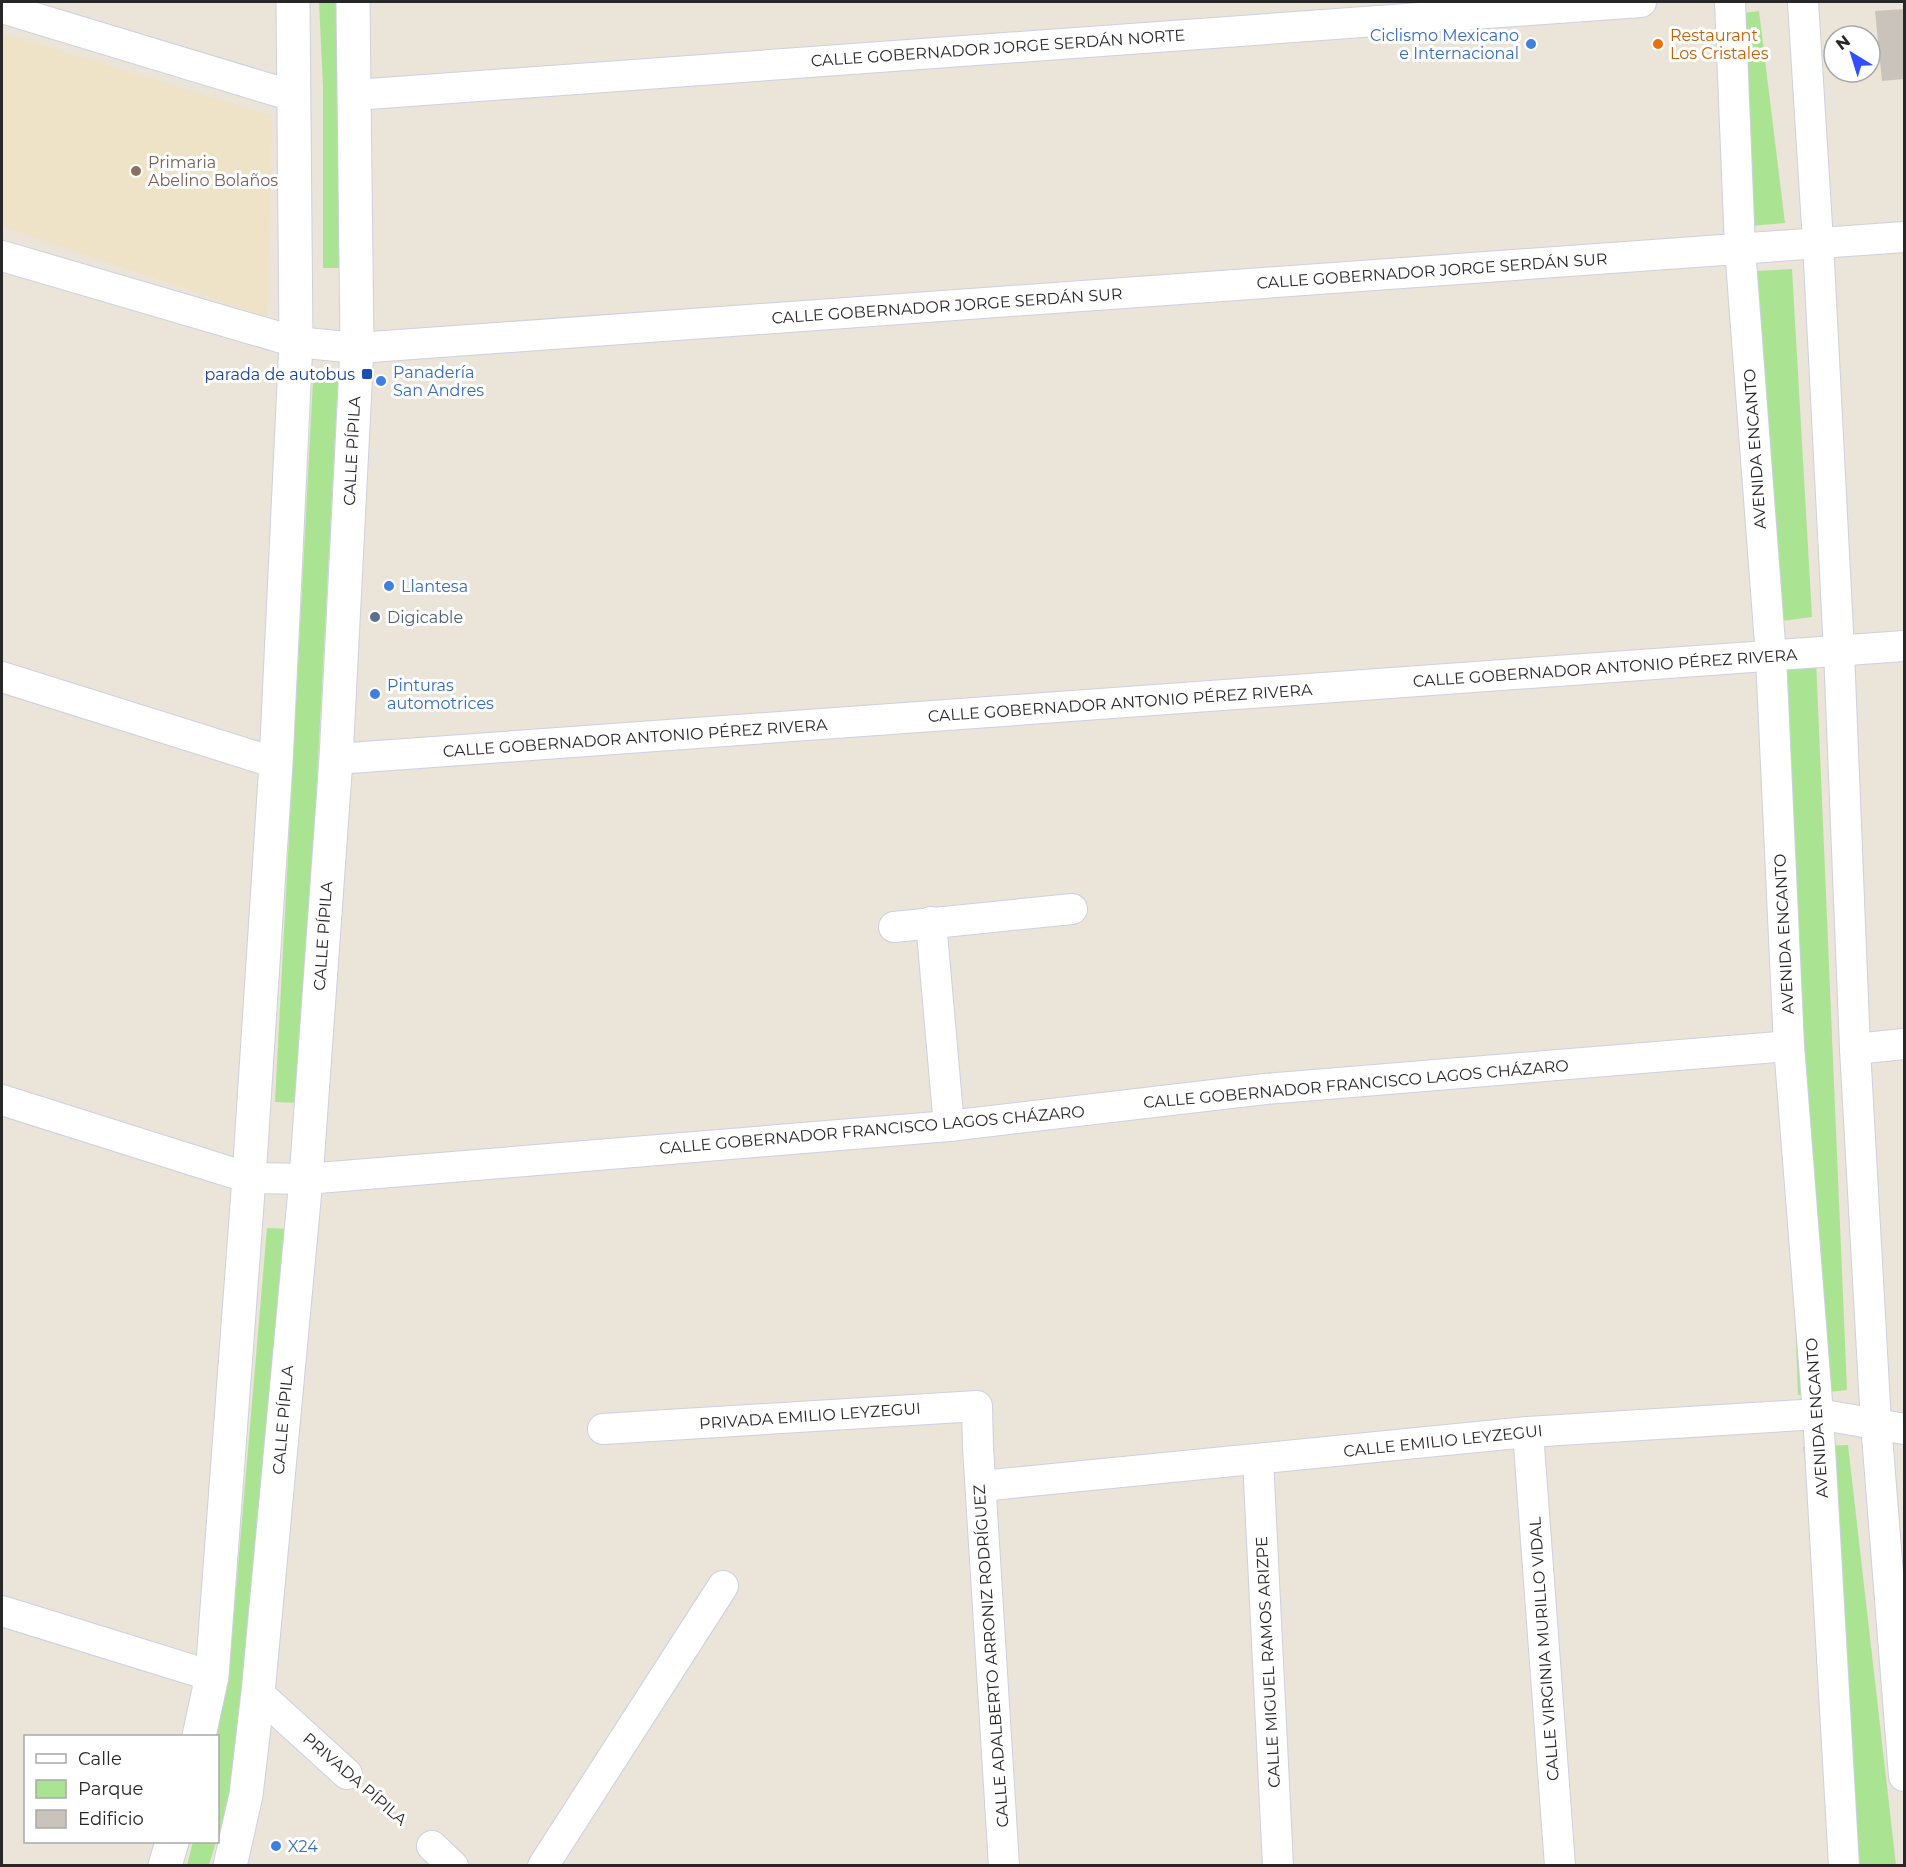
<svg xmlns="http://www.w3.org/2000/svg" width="1906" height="1867" font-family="Montserrat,sans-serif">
<rect width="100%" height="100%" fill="#ebe4d8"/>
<polygon fill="#eee3c6" points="2,33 272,116 267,317 2,226"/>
<g fill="#aae492">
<polygon points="319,2 349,2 345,268 323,268 323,86"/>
<polygon points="1759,11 1785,223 1737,227 1718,16"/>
<polygon points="1792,269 1812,617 1767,623 1738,272"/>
<polygon points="313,380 338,381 300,1103 275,1102"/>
<polygon points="1816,659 1847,1390 1798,1395 1770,662"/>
<polygon points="267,1228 286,1229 248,1675 228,1803 218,1838 216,1736 229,1671"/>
<polygon points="1848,1445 1896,1865 1859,1865 1803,1447"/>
<polygon points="193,1842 216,1842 209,1865 187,1865"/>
</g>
<polygon fill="#c9c3bb" points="1904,9 1904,79 1882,81 1875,11"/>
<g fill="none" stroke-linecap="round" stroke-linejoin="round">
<defs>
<g id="street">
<polyline points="1730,2 1740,248 1771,657 1789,1046 1818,1414 1844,1866"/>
<polyline points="1803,2 1818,242 1839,651 1855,1049 1876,1423 1904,1776"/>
<polyline points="2,8 293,96"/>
<polyline points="355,95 1641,2"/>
<polyline points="2,256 296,342 357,348 1904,237"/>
<polyline points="2,677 276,763"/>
<polyline points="336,759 1904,646"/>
<polyline points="931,922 949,1126"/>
<polyline points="894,927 1072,909"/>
<polyline points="1855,1049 1904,1044"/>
<polyline points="2,1100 249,1178 306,1179 949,1126 1265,1089 1789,1046"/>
<polyline points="603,1429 977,1406 978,1447 1004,1866"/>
<polyline points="1528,1432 1560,1866"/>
<polyline points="1258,1459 1278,1866"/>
<polyline points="981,1486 1528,1432 1818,1414 1904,1429"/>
<polyline points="2,1611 212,1676"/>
<polyline points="258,1693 347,1774"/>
<polyline points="432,1846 453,1866"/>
<polyline points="543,1866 723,1586"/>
</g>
<g id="secondary">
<polyline points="199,1736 212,1676 249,1178 276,763 296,342 293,2"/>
<polyline points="165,1866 172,1842"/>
<polyline points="230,1866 246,1795 258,1693 306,1179 336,759 357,348 353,2"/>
</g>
</defs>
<use href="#street" stroke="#cdd0e1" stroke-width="32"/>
<use href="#secondary" stroke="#cdd0e1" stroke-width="35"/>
<polyline stroke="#c7c7c7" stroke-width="4" stroke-dasharray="4.5 3" stroke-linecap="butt" points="373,1796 406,1824"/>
<use href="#street" stroke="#fff" stroke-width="30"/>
<use href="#secondary" stroke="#fff" stroke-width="33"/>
</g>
<g fill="#3f7fe0" stroke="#fff" stroke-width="2">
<circle cx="1531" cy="44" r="6"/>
<circle cx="381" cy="381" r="6"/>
<circle cx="389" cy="586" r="6"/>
<circle cx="375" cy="694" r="6"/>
<circle cx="276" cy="1846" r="6"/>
</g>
<circle fill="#e8710a" stroke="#fff" stroke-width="2" cx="1658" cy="44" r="6"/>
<circle fill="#8d6e63" stroke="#fff" stroke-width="2" cx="136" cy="171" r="6"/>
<rect fill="#1a4fb4" stroke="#fff" stroke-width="2" x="361" y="368" width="12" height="12" rx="3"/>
<circle fill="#5c6f8a" stroke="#fff" stroke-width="2" cx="375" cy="617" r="6"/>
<g text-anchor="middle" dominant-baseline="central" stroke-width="6" stroke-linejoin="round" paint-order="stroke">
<g font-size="16" fill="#366cbe" stroke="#fff" text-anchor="start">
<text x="1519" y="35" text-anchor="end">Ciclismo Mexicano<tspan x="1519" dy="18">e Internacional</tspan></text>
<text x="393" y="372">Panadería<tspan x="393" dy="18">San Andres</tspan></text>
<text x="401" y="586">Llantesa</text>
<text x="387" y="685">Pinturas<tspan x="387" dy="18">automotrices</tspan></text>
<text x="288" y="1846">X24</text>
</g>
<g font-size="16" fill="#c56008" stroke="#fff" text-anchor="start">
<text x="1670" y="35">Restaurant<tspan x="1670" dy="18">Los Cristales</tspan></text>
</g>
<g font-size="16" fill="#272727" stroke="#fff">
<text transform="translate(998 48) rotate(-4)">CALLE GOBERNADOR JORGE SERDÁN NORTE</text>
<text transform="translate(1432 271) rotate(-4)">CALLE GOBERNADOR JORGE SERDÁN SUR</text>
<text transform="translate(947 306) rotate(-4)">CALLE GOBERNADOR JORGE SERDÁN SUR</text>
<text transform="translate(1755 449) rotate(-94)">AVENIDA ENCANTO</text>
<text transform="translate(352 451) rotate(-87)">CALLE PÍPILA</text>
<text transform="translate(1605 668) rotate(-4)">CALLE GOBERNADOR ANTONIO PÉREZ RIVERA</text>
<text transform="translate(1120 703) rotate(-4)">CALLE GOBERNADOR ANTONIO PÉREZ RIVERA</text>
<text transform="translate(635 738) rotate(-4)">CALLE GOBERNADOR ANTONIO PÉREZ RIVERA</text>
<text transform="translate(1784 934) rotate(-93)">AVENIDA ENCANTO</text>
<text transform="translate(323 936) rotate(-86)">CALLE PÍPILA</text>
<text transform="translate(1356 1084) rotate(-5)">CALLE GOBERNADOR FRANCISCO LAGOS CHÁZARO</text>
<text transform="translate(872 1130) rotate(-5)">CALLE GOBERNADOR FRANCISCO LAGOS CHÁZARO</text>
<text transform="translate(810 1416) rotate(-4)">PRIVADA EMILIO LEYZEGUI</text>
<text transform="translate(1817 1418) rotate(-94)">AVENIDA ENCANTO</text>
<text transform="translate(283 1420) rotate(-85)">CALLE PÍPILA</text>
<text transform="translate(1443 1441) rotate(-6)">CALLE EMILIO LEYZEGUI</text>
<text transform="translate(1544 1649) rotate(-94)">CALLE VIRGINIA MURILLO VIDAL</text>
<text transform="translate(991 1656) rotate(-94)">CALLE ADALBERTO ARRONIZ RODRÍGUEZ</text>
<text transform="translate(1268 1662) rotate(-93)">CALLE MIGUEL RAMOS ARIZPE</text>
<text transform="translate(355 1779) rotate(41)">PRIVADA PÍPILA</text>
</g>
<g font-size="16" fill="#785e54" stroke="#fff" text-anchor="start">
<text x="148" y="162">Primaria<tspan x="148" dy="18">Abelino Bolaños</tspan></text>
</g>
<g font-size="16" fill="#164399" stroke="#fff" text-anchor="end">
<text x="355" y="374">parada de autobus</text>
</g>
<g font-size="16" fill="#4e5e75" stroke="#fff" text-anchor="start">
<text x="387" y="617">Digicable</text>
</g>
</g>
<rect width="1906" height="1867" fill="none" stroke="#272727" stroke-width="6"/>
<rect x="24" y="1735" width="195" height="108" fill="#ffffff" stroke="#a9a9a9" stroke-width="1.5"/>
<rect x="36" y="1754" width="30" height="9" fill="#ffffff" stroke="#a9a9a9" stroke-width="1.5"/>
<text x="78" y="1765" font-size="18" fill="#272727">Calle</text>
<rect x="36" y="1780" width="30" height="18" fill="#aae492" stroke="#a9a9a9" stroke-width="1.5"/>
<text x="78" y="1795" font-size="18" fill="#272727">Parque</text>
<rect x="36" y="1810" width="30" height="18" fill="#c9c3bb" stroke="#a9a9a9" stroke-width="1.5"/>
<text x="78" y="1825" font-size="18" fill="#272727">Edificio</text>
<g transform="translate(1852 54) rotate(322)"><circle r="28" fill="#ffffff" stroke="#a9a9a9" stroke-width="1.5"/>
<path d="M0-4.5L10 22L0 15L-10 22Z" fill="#314fff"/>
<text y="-9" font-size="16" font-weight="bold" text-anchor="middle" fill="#272727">N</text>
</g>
</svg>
